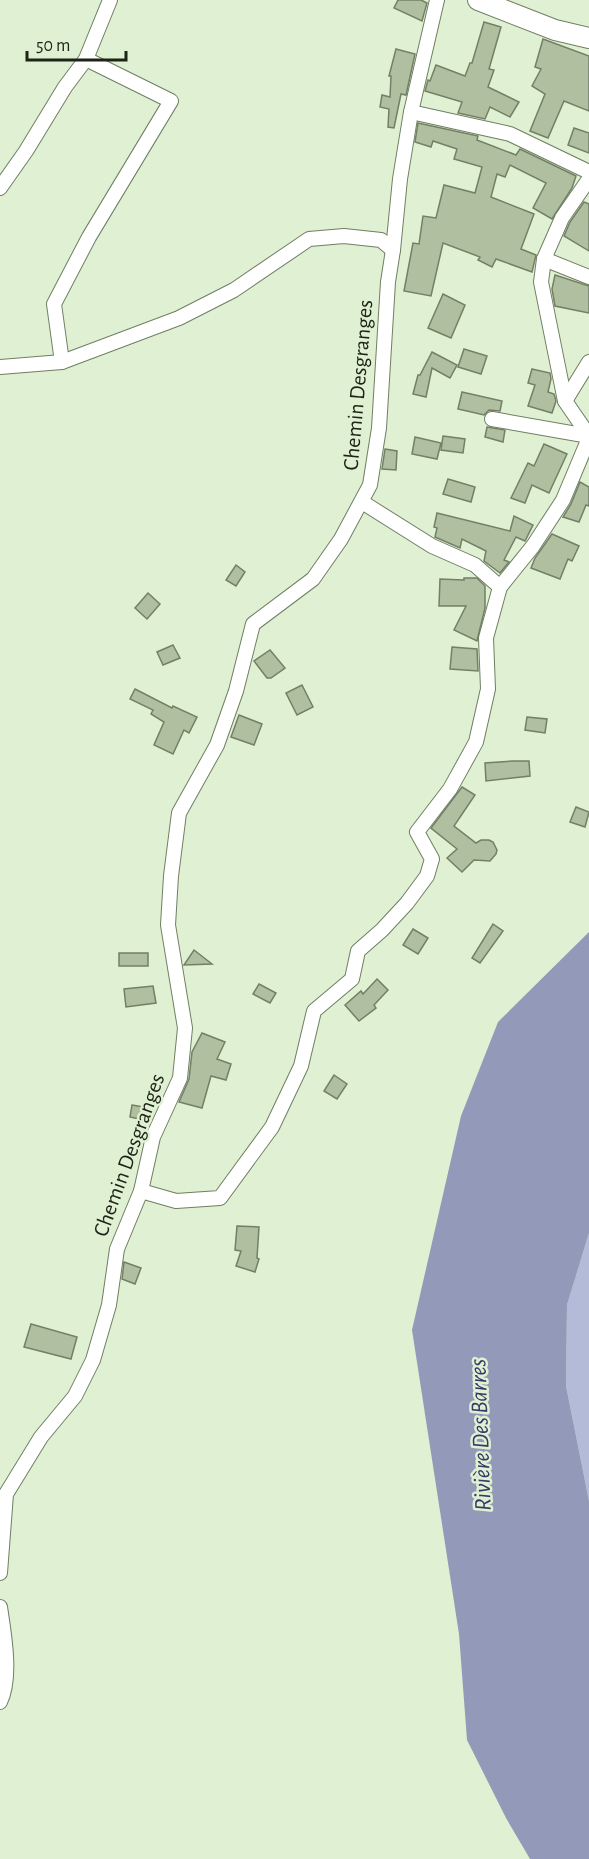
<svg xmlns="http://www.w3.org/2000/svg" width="589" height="1859" font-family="'Alegreya Sans',sans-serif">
<rect width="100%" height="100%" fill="#e0f0d2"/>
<polygon fill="#b4bbd9" points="589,1233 589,1501 566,1386 567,1305"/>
<polygon fill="#9399b9" points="589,932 589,1233 567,1305 566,1386 589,1501 589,1859 530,1859 506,1818 467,1740 459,1634 412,1330 461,1116 498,1022"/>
<g fill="#afbfa0" stroke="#728065" stroke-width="1.5">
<polygon points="398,0 421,0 427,3 422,21 394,8"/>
<polygon points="484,22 501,27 489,69 494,70 488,87 519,102 510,117 490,107 485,119 458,113 462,102 425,91 428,80 430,81 436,65 465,76 470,63 472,63"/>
<polygon points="543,39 589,56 589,111 564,101 548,138 530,131 545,94 532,86 541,69 535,67"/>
<polygon points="396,49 415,54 406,95 401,94 394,128 388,127 389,109 380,107 382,95 390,97 391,76 389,76"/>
<polygon points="418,123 478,136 477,140 516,155 520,149 576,176 572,188 552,219 533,208 546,183 510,165 505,177 497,174 491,197 534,214 521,249 536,255 532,272 496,259 492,267 478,260 480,257 443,243 431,296 404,291 413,243 419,244 423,216 436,218 444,185 475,193 482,167 454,159 457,149 433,141 431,147 415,142"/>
<polygon points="574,128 589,133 589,153 568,145"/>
<polygon points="584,202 589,204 589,251 564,236 570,222"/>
<polygon points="555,275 589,286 589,313 555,306 552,289"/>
<polygon points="443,294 465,305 451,338 428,328"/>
<polygon points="464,349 487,356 481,374 458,367"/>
<polygon points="432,352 457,365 450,378 432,368 426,397 413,394 418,375 420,375"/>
<polygon points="532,369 550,373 551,379 548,392 554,394 556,401 552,413 528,406 535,385 528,383"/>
<polygon points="462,392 502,401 500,411 489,410 484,415 458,409"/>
<polygon points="487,427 505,430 503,442 485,437"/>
<polygon points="443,436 465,439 463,453 441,450"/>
<polygon points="415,437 441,443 437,459 412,454"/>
<polygon points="544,444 567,454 549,493 532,485 525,503 511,498 528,463 534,466"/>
<polygon points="385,449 397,451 396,470 382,469"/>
<polygon points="448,479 475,487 471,502 443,494"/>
<polygon points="580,482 589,487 589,506 586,505 579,522 563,517 571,504"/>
<polygon points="437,513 510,531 514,516 533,525 525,541 516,537 504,560 509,562 500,573 484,561 486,551 462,539 460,548 435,537 437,528 434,527"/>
<polygon points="552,534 579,546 572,561 568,559 560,579 531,568 535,558"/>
<polygon points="236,565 245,572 236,586 226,580"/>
<polygon points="464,578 477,578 485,586 485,608 477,641 454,630 466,606 439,606 440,579 464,580"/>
<polygon points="148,593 160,604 147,619 135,608"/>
<polygon points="173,645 180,658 163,665 157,652"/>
<polygon points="452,647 477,649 478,671 450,669"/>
<polygon points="270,650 285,668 271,678 267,678 254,661"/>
<polygon points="302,685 313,707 297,715 286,693"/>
<polygon points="135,689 172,708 173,706 197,717 189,733 184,730 173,754 154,745 164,722 151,714 153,710 130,699"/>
<polygon points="239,715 262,724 254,745 231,737"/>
<polygon points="527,717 547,719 545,733 525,730"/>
<polygon points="513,761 529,761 530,776 486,781 485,763"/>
<polygon points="462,787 475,795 454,826 476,843 481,840 489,840 493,842 497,850 496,854 490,861 474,860 462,872 447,858 457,849 431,828"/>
<polygon points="576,807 589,812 585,827 570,822"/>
<polygon points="493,924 503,931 480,963 472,958"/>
<polygon points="413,929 428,938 418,954 403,945"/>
<polygon points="194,950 212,964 184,965"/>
<rect x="119" y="953" width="29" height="13"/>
<polygon points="377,979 388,990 374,1005 376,1008 359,1021 345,1005 361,991 363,994"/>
<polygon points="259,984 276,993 270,1003 253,994"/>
<polygon points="153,986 156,1003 126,1007 124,989"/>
<polygon points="202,1033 225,1042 217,1059 231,1064 226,1080 211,1076 202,1108 179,1102 189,1079 192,1052"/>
<polygon points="334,1075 347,1084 337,1099 324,1091"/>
<polygon points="132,1105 150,1108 148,1121 130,1117"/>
<polygon points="237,1226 259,1227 257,1258 259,1259 255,1272 236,1266 241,1251 235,1250"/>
<polygon points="124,1262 141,1268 135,1284 122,1279"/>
<polygon points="31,1324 77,1337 71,1359 24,1347"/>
</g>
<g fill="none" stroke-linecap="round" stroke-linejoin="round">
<defs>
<g id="street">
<polyline points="411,112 510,134 589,172"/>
<polyline points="589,179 562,218 544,259 541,282 565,401 589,436"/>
<polyline points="0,188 26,151 65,87 86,59 110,0"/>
<polyline points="544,259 589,277"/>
<polyline points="62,362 54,304 89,237 171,101 86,59"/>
<polyline points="0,367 62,362 179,318 234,290 309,239 344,236 381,240 393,250"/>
<polyline points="565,401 589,362"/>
<polyline points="492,419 589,436"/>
<polyline points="362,502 432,546 475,565 500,587 533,546 563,500 589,438"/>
<polyline points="141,1191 176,1201 220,1198 272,1127 301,1066 314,1011 352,979 358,951 382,930 407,903 427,876 432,859 417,832 450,789 476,742 488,689 486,638 500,587"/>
<polyline points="0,1573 6,1494 41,1437 75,1396 93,1360 109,1305 117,1249 141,1191 153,1137 180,1078 185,1028 168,925 171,876 179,813 217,745 236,691 253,624 313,579 341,539 370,485 379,428 388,282 393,250 400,179 411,112 437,0"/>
<path d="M0,1607C4,1633 12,1678 0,1702"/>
</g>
<polyline id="secondary" points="478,0 555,30 589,38"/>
</defs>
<use href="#street" stroke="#707e63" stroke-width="16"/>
<use href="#secondary" stroke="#707e63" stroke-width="22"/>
<use href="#street" stroke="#fff" stroke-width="14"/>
<use href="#secondary" stroke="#fff" stroke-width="20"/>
</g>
<g text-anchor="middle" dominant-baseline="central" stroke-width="5" stroke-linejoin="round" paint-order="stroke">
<g font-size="22" fill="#1d2317" stroke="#e0f0d2">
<text transform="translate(358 385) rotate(-85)">Chemin Desgranges</text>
<text transform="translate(129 1155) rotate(-70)">Chemin Desgranges</text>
</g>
<g font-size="24" font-style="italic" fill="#343a67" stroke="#e0f0d2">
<text transform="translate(481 1435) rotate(-92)">Rivière Des Barres</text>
</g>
</g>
<path d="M27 51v9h99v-9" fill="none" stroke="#1d2317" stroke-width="3"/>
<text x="36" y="51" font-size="18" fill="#1d2317" stroke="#e0f0d2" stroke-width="4.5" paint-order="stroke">50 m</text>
</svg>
